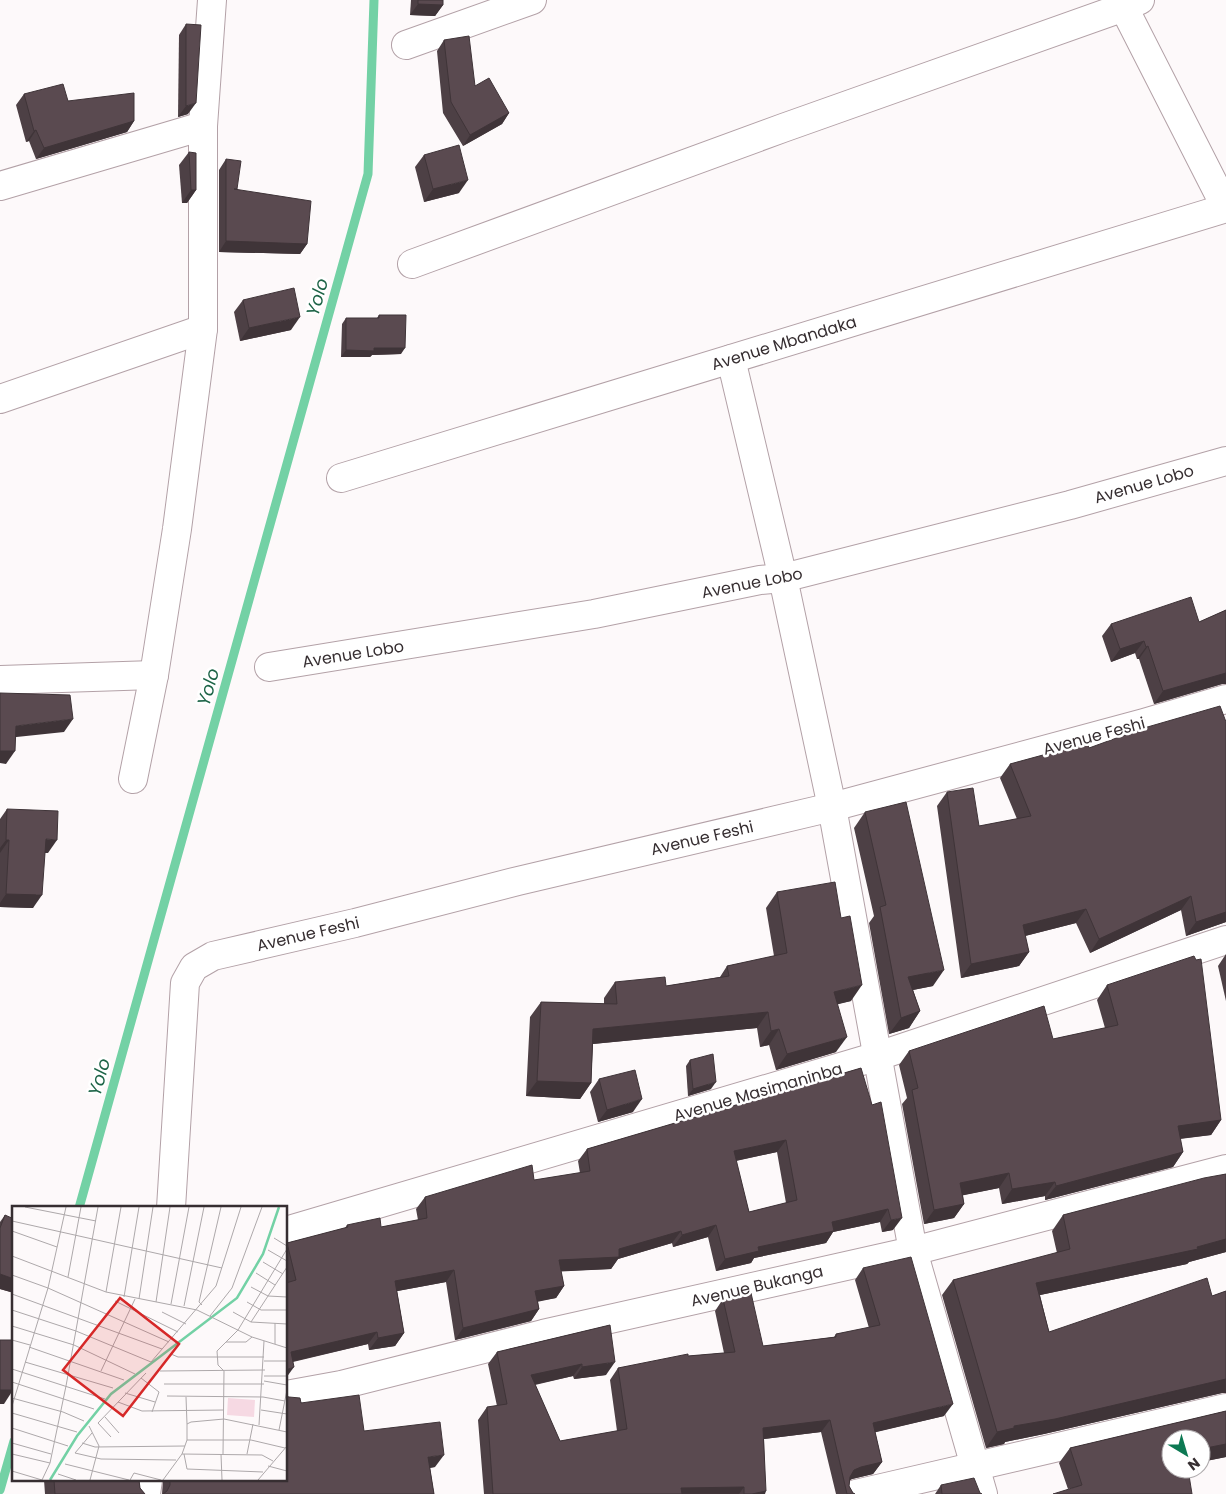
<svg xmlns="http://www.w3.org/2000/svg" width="1226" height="1494" font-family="Poppins,sans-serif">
<rect width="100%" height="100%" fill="#fdf9fa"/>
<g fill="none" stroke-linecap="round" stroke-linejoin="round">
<g stroke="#73d1a5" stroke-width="9">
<polyline points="79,1208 368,174 374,0"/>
<polyline points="0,1490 14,1441"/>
</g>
<defs>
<g id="minor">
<polyline points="1120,0 1226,208"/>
<polyline points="406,45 532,0"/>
<polyline points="0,186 203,126"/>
<polyline points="412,264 783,128 1124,7 1140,0"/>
<polyline points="731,359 783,578 832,807 913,1251 983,1494"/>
<polyline points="0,399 203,329"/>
<polyline points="341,478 1226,208"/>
<polyline points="269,667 594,614 760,580 783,578 1070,505 1226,461"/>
<polyline points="0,680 154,675"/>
<polyline points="133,779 154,675 177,529 203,329 203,126 212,0"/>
<polyline points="171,1208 185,983 194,967 213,956 355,923 518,881 832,807 1144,723 1226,699"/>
<polyline points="286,1231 878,1056 1226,940"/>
<polyline points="286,1395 341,1385 543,1334 913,1251 1226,1169"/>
<polyline points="146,1494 148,1480"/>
<polyline points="856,1494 1226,1408"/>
</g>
</defs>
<use href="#minor" stroke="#b3a1a7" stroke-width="30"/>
<use href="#minor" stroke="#fff" stroke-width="28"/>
</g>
<g fill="#4d4045" fill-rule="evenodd">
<polygon points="411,0 443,0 443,5 435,16 410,15"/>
<polygon points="186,24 188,114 178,117 179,35"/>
<polygon points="444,40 475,86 509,113 502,124 463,146 443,113 437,51"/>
<polygon points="24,94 68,101 134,121 127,132 36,159 29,141 26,142 16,105"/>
<polygon points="189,152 196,190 187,203 182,203 179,165"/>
<polygon points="424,155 459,193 424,202 415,167"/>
<polygon points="226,159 237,189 307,244 300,254 219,252 219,170"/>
<polygon points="243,300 291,330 240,341 234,312"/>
<polygon points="379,315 401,354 372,355 370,357 341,357 342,324 346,318 377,318"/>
<polygon points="1226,610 1226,684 1222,684 1154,704 1139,659 1137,659 1135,653 1111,662 1102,636 1111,624 1199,622"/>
<polygon points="1226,722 1226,922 1186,936 1181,910 1090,953 1076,923 1025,936 1029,952 1019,966 961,978 937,806 947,792 979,826 1017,819 1000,778 1010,764 1089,748"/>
<polygon points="7,809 48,853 45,853 33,908 0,907 0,819"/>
<polygon points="865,812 933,986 913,990 920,1011 909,1028 889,1034 869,923 874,916 854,828"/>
<polygon points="777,892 851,1001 837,1004 836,1052 776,1070 769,1045 760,1047 757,1028 593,1044 591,1083 580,1099 526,1096 530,1017 541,1002 604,1004 604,998 615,982 666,986 720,977 727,966 774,956 766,908"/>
<polygon points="1226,954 1226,1001 1218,966"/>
<polygon points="1107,985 1221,1120 1211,1135 1180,1139 1183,1152 1173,1167 1045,1200 1045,1196 1002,1204 999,1188 963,1195 964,1204 954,1218 924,1224 902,1104 907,1098 899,1065 909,1051 1053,1039 1105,1028 1097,1000"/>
<polygon points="690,1060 711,1089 688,1096 686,1066"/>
<path d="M861,1068L893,1230L882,1232L880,1222L833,1232L826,1243L754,1258L751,1263L716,1271L708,1237L673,1247L672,1243L618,1259L611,1269L561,1271L564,1286L556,1298L538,1301L539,1309L531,1321L455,1340L446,1282L397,1291L404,1333L395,1346L369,1350L368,1344L293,1362L286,1378L287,1243L345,1228L347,1225L381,1227L418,1220L416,1209L425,1197L580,1173L578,1161L587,1149ZM777,1152L786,1203L749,1212L736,1161Z"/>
<polygon points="599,1079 633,1112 598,1122 590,1092"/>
<polygon points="1226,1174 1226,1252 1189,1262 1187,1264 1040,1295 1049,1332 1212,1296 1226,1291 1226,1393 1222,1393 1044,1434 1005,1442 1004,1444 986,1448 942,1295 953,1280 1057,1253 1052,1231 1063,1215"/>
<polygon points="5,1215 14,1293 0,1289 0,1222"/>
<polygon points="863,1268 944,1416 875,1432 882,1462 873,1474 852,1479 850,1480 849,1486 853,1493 855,1494 836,1494 821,1432 764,1439 765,1494 484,1494 478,1420 487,1407 497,1406 488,1364 497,1352 610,1325 606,1375 574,1379 573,1376 535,1385 560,1441 617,1431 610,1380 618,1368 688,1356 724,1353 715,1311 723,1299 763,1346 834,1337 836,1334 869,1328 855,1280"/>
<polygon points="289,1397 364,1431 435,1467 430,1468 434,1494 162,1494 163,1480 286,1480"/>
<polygon points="1226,1411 1226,1457 1201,1462 1201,1439 1171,1469 1068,1489 1059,1463 1070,1448"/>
<polygon points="44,1480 139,1480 140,1488 145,1494 45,1494"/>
<polygon points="941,1485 980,1493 982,1494 935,1494"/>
</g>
<g fill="#3f3438">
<polygon points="418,4 443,5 435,16 410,15"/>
<polygon points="196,103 188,114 178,117 186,106"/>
<polygon points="509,113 502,124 463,146 470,135"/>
<polygon points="134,121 127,132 36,159 44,148"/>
<polygon points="36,130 29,141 26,142 34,131"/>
<polygon points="468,180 459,193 424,202 433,189"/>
<polygon points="191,190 196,190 187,203 182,203"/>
<polygon points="226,241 307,244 300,254 219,252"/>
<polygon points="300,317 291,330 240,341 249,328"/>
<polygon points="374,348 405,348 401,354 372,355 370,357 341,357 346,350"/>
<polygon points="1144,641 1135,653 1111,662 1120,649"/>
<polygon points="1148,646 1139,659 1137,659 1146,647"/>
<polygon points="1226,673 1226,684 1222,684 1154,704 1163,691"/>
<polygon points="73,719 64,732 7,738 16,726"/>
<polygon points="0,751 15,751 6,764 0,763"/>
<polygon points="46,839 57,840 48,853 37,852"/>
<polygon points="6,840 9,840 0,853 0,848"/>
<polygon points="6,894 42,895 33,908 0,907 0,903"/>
<polygon points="1191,896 1181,910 1090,953 1099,939"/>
<polygon points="1086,909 1076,923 1013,939 1023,925"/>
<polygon points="1226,912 1226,922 1186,936 1196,922"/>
<polygon points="1029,952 1019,966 961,978 971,964"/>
<polygon points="944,970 933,986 897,993 908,977"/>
<polygon points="862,985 851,1001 823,1008 834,992"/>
<polygon points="920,1011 909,1028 889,1034 901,1018"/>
<polygon points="768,1012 757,1028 582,1045 593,1029"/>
<polygon points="779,1029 769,1045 760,1047 771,1031"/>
<polygon points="847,1037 836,1052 776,1070 787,1054"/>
<polygon points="537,1081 591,1083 580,1099 526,1096"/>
<polygon points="716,1082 711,1089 688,1096 693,1089"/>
<polygon points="642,1099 633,1112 598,1122 607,1110"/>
<polygon points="1221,1120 1211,1135 1168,1140 1178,1126"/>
<polygon points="786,1140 777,1152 725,1163 734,1151"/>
<polygon points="1183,1152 1173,1167 1045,1200 1056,1186"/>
<polygon points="1009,1173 999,1188 950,1198 960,1183"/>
<polygon points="1055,1182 1045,1196 1002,1204 1012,1189"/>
<polygon points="964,1204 954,1218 924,1224 934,1210"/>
<polygon points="888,1209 880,1222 833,1232 826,1243 754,1258 751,1263 716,1271 725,1259 758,1247 832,1222"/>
<polygon points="902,1218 893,1230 882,1232 891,1220"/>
<polygon points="716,1225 708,1237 673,1247 682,1235"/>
<polygon points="681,1231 672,1243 618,1259 611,1269 551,1272 559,1260 619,1249"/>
<polygon points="1226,1239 1226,1252 1189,1262 1187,1264 1026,1298 1036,1283 1197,1247"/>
<polygon points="454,1270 446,1282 387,1293 395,1281"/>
<polygon points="0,1274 14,1279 14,1293 0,1289"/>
<polygon points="564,1286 556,1298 527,1304 535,1291"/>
<polygon points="539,1309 531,1321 455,1340 463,1328"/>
<polygon points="377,1332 368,1344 286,1363 291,1352"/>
<polygon points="404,1333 395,1346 369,1350 378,1338"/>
<polygon points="615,1362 606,1375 574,1379 582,1367"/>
<polygon points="582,1364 573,1376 523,1387 531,1375"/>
<polygon points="294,1367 286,1378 286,1370"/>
<polygon points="1226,1379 1226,1393 1222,1393 1044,1434 1005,1442 1004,1444 986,1448 997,1432 1014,1426"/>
<polygon points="0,1390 13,1390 4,1404 0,1404"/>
<polygon points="953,1404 944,1416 864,1435 873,1423"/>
<polygon points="830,1420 821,1432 755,1440 763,1428"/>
<polygon points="1226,1444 1226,1457 1201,1462 1201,1449"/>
<polygon points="444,1455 435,1467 419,1469 428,1457"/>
<polygon points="882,1462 873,1474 852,1479 846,1482 854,1470 861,1467"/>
<polygon points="744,1487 739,1494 677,1494 681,1488"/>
<polygon points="766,1491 765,1494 752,1494"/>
</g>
<g fill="#5a4a50" stroke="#3f3438" fill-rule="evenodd">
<polygon points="418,0 443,0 443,5 418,4"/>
<polygon points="186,24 201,25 196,103 186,106"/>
<polygon points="469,36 475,86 489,78 509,113 470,135 451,102 444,40"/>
<polygon points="63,84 68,101 134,93 134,121 44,148 36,130 34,131 24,94"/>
<polygon points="459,145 468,180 433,189 424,155"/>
<polygon points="189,152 196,153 196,190 191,190"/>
<polygon points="226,159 241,161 237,189 234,189 311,201 307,244 226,241"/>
<polygon points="294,288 300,317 249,328 243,300"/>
<polygon points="379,315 406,315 405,348 374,348 374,351 346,350 346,318 379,318"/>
<polygon points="1191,597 1199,622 1226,610 1226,673 1163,691 1148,646 1146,647 1144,641 1120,649 1111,624"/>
<polygon points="0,693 70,695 73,719 16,726 15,751 0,751"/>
<polygon points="1220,706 1226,722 1226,912 1196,922 1191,896 1099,939 1086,909 1023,925 1029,952 971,964 947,792 973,788 979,826 1031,816 1010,764 1087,743 1089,748 1144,728"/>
<polygon points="906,802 944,970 908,977 920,1011 901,1018 880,907 886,905 865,812"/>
<polygon points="7,809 58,811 57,840 46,839 42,895 6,894 9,840 6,840"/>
<polygon points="835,882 841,918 850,916 862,985 834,992 847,1037 787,1054 779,1029 771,1031 768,1012 593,1029 591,1083 537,1081 541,1002 617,1004 615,982 665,977 666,986 729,976 727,966 787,953 777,892"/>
<polygon points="1194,956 1196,960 1201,959 1221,1120 1178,1126 1183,1152 1056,1186 1055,1182 1012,1189 1009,1173 960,1183 964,1204 934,1210 912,1090 918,1088 909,1051 1044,1006 1053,1039 1118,1025 1107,985"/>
<polygon points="713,1054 716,1082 693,1089 690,1060"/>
<path d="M861,1068L872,1105L881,1102L902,1218L891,1220L888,1209L832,1222L834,1231L758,1247L759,1251L725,1259L716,1225L682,1235L681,1231L619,1249V1257L559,1260L564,1286L535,1291L539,1309L463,1328L454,1270L395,1281L404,1333L378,1338L377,1332L291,1352L294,1367L286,1370V1283L296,1280L287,1243L348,1227L347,1225L380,1218L381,1227L427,1218L425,1197L532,1165L534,1180L590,1171L587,1149ZM786,1140L797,1200L749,1212L734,1151Z"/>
<polygon points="635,1070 642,1099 607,1110 599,1079"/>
<polygon points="1226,1174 1226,1239 1197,1247 1198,1249 1036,1283 1049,1332 1207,1278 1212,1296 1226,1291 1226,1379 1055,1419 1014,1426 1014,1428 997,1432 953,1280 1070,1249 1063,1215 1204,1178"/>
<polygon points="5,1215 14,1219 14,1279 0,1274 0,1228"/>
<polygon points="911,1257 953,1404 873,1423 882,1462 861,1467 854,1470 850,1477 849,1486 853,1493 855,1494 847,1494 830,1420 763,1428 766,1491 752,1494 744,1494 744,1487 681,1488 682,1494 493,1494 487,1407 507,1404 497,1352 610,1325 615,1362 582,1367 582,1364 531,1375 560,1441 627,1429 618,1368 688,1354 688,1356 735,1352 723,1299 751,1293 763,1346 836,1337 836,1334 880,1325 863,1268"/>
<polygon points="0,1340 14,1340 13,1390 0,1390"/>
<polygon points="359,1395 364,1431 440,1422 444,1455 428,1457 434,1494 163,1494 167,1491 170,1485 170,1480 286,1480 286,1396 289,1397 300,1398 301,1403"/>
<polygon points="1226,1411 1226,1444 1201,1449 1201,1439 1171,1439 1171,1469 1188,1469 1192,1494 1053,1494 1082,1485 1070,1448"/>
<polygon points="974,1478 980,1493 982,1494 942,1494 941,1485"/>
<polygon points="54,1480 139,1480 140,1488 145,1494 55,1494"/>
</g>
<g text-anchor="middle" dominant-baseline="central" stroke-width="5" stroke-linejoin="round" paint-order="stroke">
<g font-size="16" fill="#362e31" stroke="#fff">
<text transform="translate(784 343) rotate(-17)">Avenue Mbandaka</text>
<text transform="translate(1144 484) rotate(-16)">Avenue Lobo</text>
<text transform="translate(752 583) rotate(-11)">Avenue Lobo</text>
<text transform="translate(353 654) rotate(-9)">Avenue Lobo</text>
<text transform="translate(1094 736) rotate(-15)">Avenue Feshi</text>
<text transform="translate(702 838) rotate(-13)">Avenue Feshi</text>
<text transform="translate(308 934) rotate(-13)">Avenue Feshi</text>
<text transform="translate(758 1092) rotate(-16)">Avenue Masimaninba</text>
<text transform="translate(757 1286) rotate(-13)">Avenue Bukanga</text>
</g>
<g font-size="18" font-style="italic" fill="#1d6447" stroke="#fff">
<text transform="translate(317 297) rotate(-74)">Yolo</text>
<text transform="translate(208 687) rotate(-74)">Yolo</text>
<text transform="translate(99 1077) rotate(-74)">Yolo</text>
</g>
</g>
<g transform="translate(12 1206)">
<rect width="275" height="275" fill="#fdf9fa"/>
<path d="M216,192L243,194L242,211L215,209Z" fill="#f6d9e3"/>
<path fill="none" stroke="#73d1a5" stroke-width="2.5" d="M38,274L65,230L99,188L225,92L251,48L267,1"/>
<path fill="none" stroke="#ada8aa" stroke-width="1" d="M13,1L84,15M0,15L210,62M0,25L45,41M262,32L275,40M256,44L275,55M0,50L94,86L185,104L240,131L275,142M251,56L271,68M244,67L263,79M0,69L36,82L157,136M56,71L69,1M239,81L256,90L275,91M94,86L109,1M0,88L150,143M112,91L127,1M127,93L141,1M103,95L166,126M144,96L158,1M235,96L249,104H275M159,98L177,1M190,99L187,96L209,1M172,100L192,1M0,104L64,125L139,156L204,80L229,1M150,106L174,118M221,106L239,116L275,118M198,110L220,82L250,1M239,116L275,61M263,117V138M0,120L62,139L123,168M0,134L18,139M214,136H234L240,131M17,141L112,174M159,148L166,151H252M252,155H275M13,156L101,182M0,163L93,193M89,165L123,93M148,165L253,164M252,170H275M129,172L147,186L140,206M252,175L275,179M0,176L82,203M152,178H252M113,187L143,196M155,190L251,191L273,195M174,191L175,218M0,192L51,206L72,215M106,196L130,205L212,204M0,200L36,82L54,1M249,204L275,208M0,207L65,226M93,211L107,227M247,219L252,135M77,220L87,240L78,274M0,222L56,240M267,224L275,184M80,227L63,247L89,253L164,254M99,231L86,217L134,167M175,234H239L273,242M0,237L39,248M70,237L83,241L173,240M0,248L38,257M170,248L250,249L261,255M172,248L175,263L251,266M209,248L210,274M211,248L212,165L206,159L205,145L226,124L275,43M235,248L241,218M53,258L117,274M256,260L275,265M0,265L30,274M46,268L64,274M30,274L38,257L54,180L86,1M118,274L122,267L149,274M151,274L170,248L175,234V218L179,216L212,213L275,226M246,274L275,240"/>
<path fill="#d62828" fill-opacity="0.15" stroke="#d62828" stroke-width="2.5" d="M108,92L167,138L111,210L51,164Z"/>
<rect width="275" height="275" fill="none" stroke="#362e31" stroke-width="2.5"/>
</g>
<g transform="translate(1186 1454) rotate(142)"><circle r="24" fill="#ffffff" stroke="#afabad"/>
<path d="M0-4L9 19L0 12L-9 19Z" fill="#0d7953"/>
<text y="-8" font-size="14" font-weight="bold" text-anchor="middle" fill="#362e31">N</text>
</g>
</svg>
